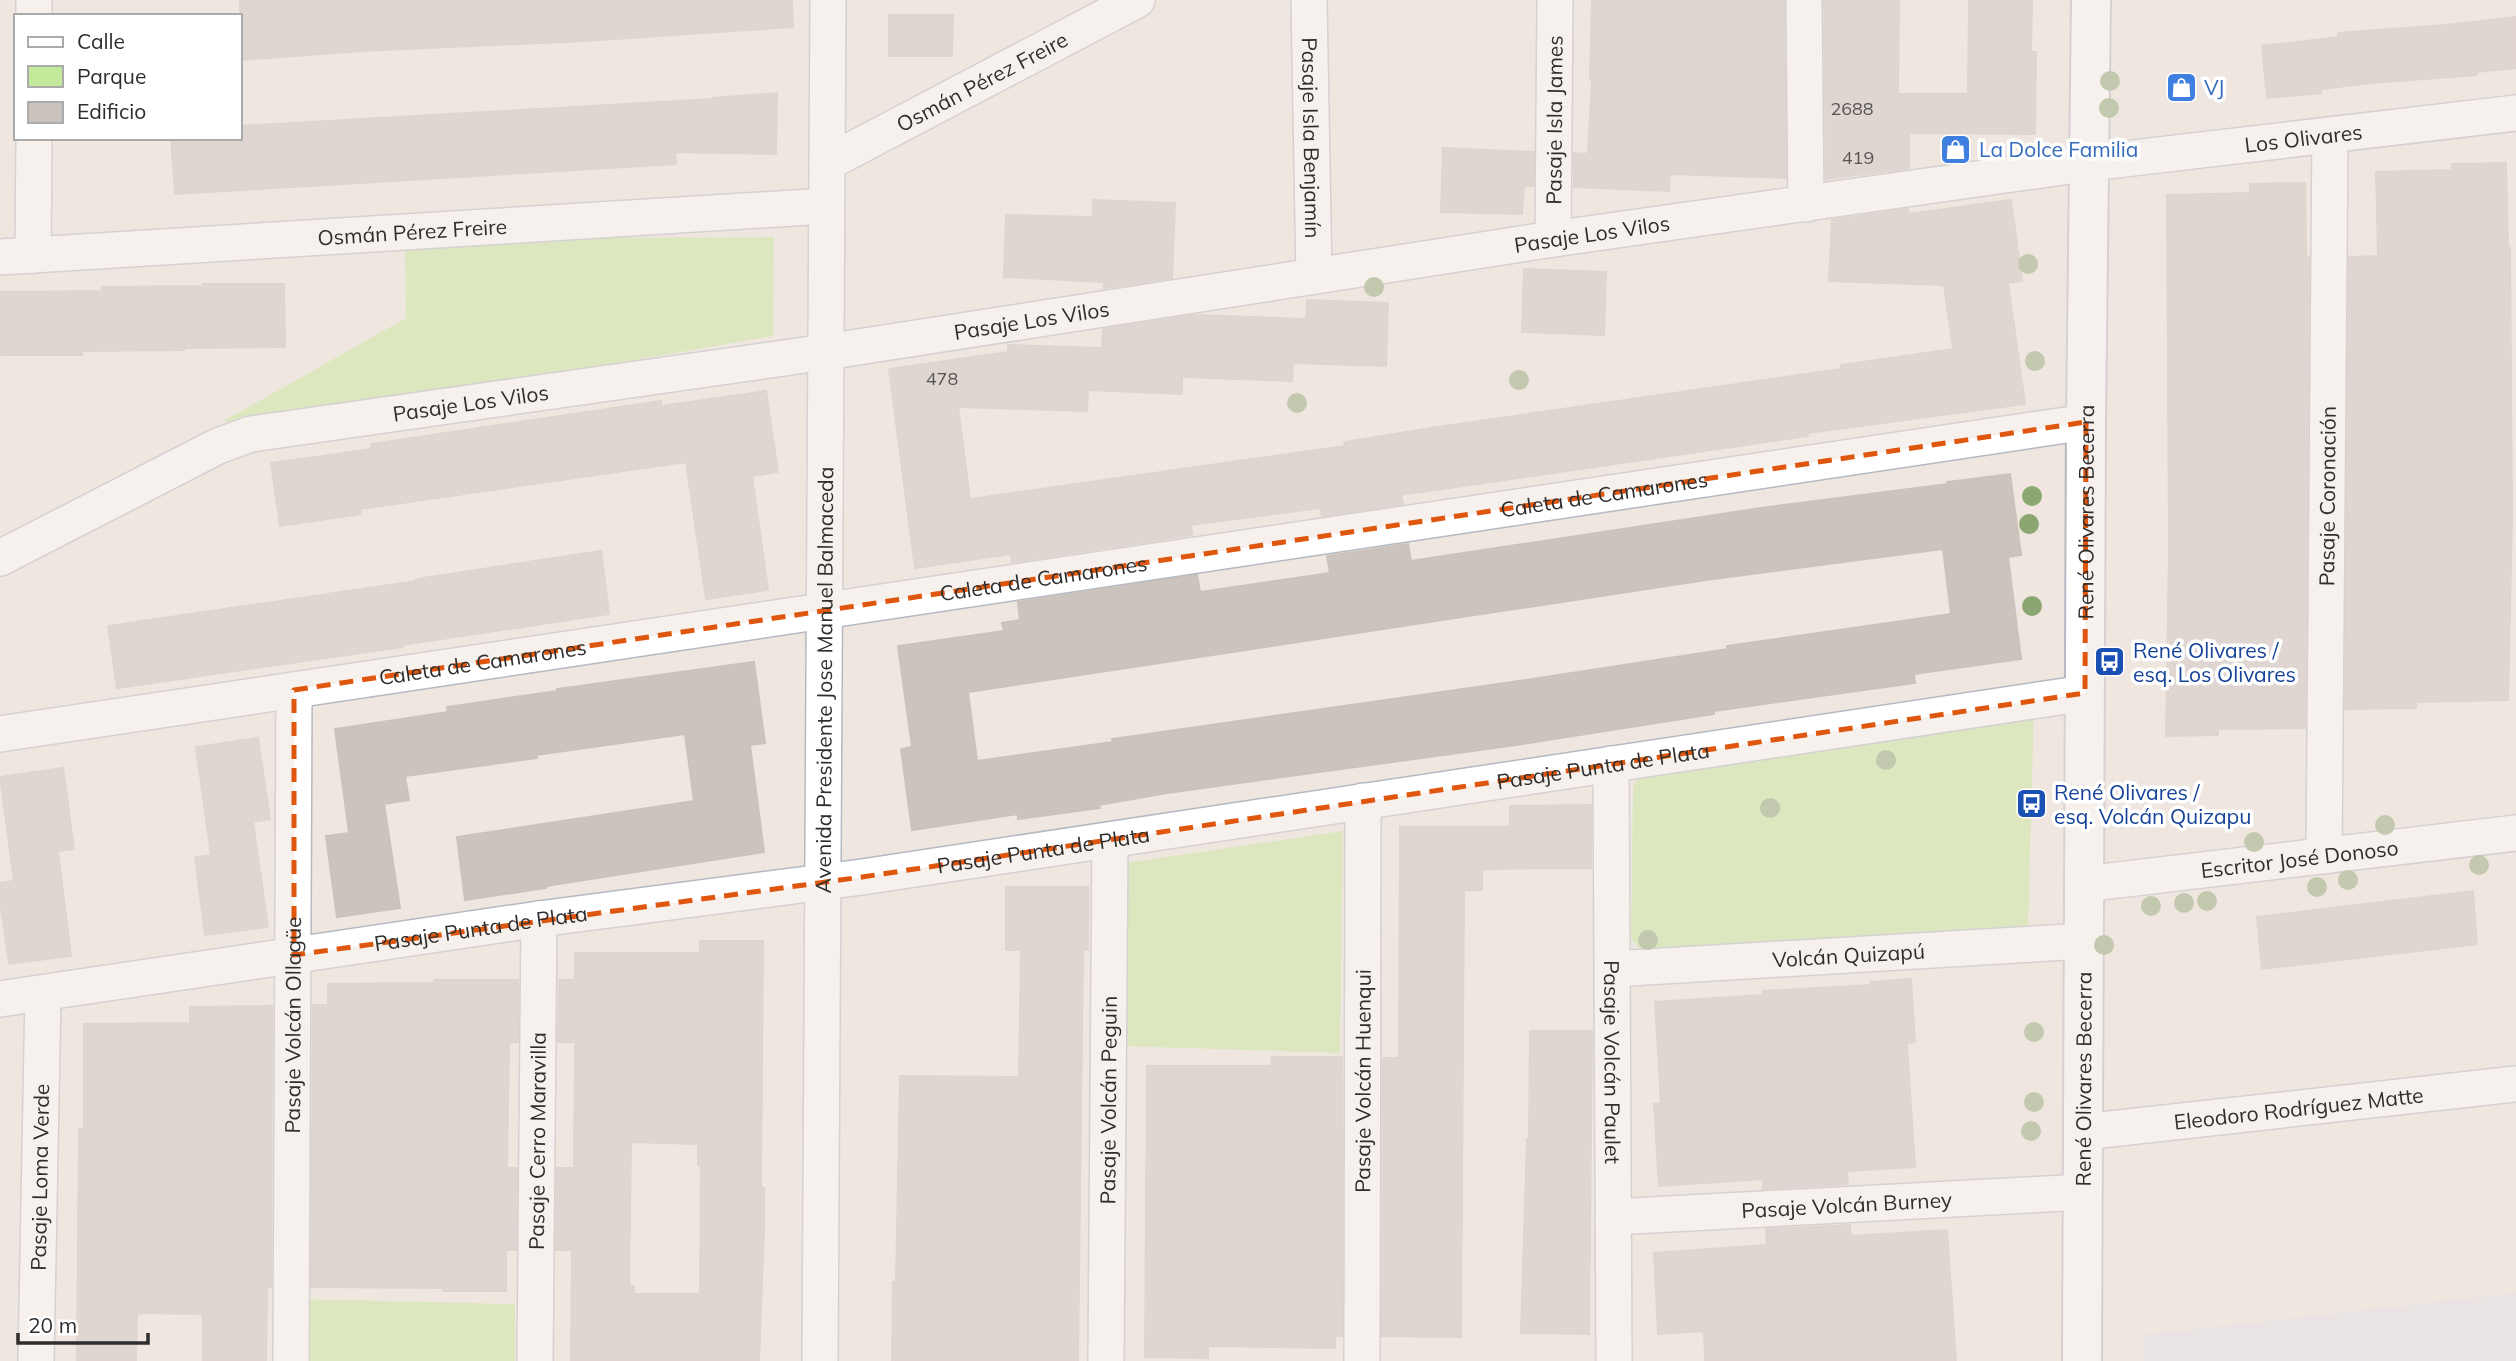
<svg xmlns="http://www.w3.org/2000/svg" width="2516" height="1361" font-family="Mulish,sans-serif">
<rect width="100%" height="100%" fill="#f0e6e0"/>
<polygon fill="#e1e1e8" points="2516,1293 2516,1361 2143,1361 2143,1335"/>
<g fill="#c3e99a">
<path d="M774,237L773,336C590,368 406,400 222,422L406,318L405,246L586,238Z"/>
<polygon points="2034,707 2028,930 1645,952 1631,940 1633,788 1642,767"/>
<polygon points="1343,831 1340,1053 1121,1046 1118,864"/>
<polygon points="301,1299 515,1304 515,1361 301,1361"/>
</g>
<g fill="#cbc4be" stroke="#ccc2b9" stroke-width="2" fill-rule="evenodd">
<polygon points="240,0 792,0 793,27 585,41 362,51 240,60"/>
<polygon points="1592,0 1784,0 1786,178 1670,174 1669,191 1574,187 1574,153 1588,154 1592,79 1590,79"/>
<polygon points="1824,0 1899,0 1898,94 1968,94 1969,0 2032,0 2031,52 2036,52 2035,134 1909,133 1909,168 1826,179"/>
<polygon points="889,15 953,15 952,56 889,56"/>
<polygon points="2516,17 2516,68 2477,72 2477,75 2370,83 2321,89 2321,93 2267,98 2262,46 2339,37 2338,33 2446,25"/>
<polygon points="777,93 776,154 675,152 676,164 175,194 171,138 240,138 240,126 713,99 713,98"/>
<polygon points="1443,148 1534,152 1533,186 1524,186 1522,214 1441,212"/>
<polygon points="2506,163 2508,248 2510,248 2512,516 2508,700 2416,702 2416,708 2345,709 2349,257 2378,256 2376,172 2452,170 2452,164"/>
<polygon points="2305,183 2306,257 2309,257 2305,728 2218,729 2218,735 2166,736 2169,551 2167,195 2250,193 2250,184"/>
<polygon points="1093,200 1175,203 1172,278 1104,288 1104,282 1004,277 1006,215 1093,217"/>
<polygon points="2011,200 2022,281 2008,283 2025,404 1808,433 1808,436 1401,495 1403,504 1322,516 1320,508 1191,525 1192,535 1012,562 1011,554 915,568 889,369 1008,352 1008,345 1102,348 1103,329 1196,315 1306,319 1307,300 1388,303 1386,366 1293,363 1292,381 1182,377 1182,394 1088,390 1087,411 958,407 970,499 1345,446 1344,442 1431,428 1841,369 1841,365 1953,349 1944,285 1829,281 1832,220 1908,209 1908,214"/>
<polygon points="1524,269 1606,272 1604,335 1522,332"/>
<polygon points="203,284 284,284 285,347 184,348 184,350 82,351 82,355 0,355 0,292 102,291 102,287 203,286"/>
<polygon points="766,391 778,472 752,476 768,590 706,599 686,462 360,509 361,514 280,526 271,463 372,449 371,444 620,407 661,401 661,406"/>
<path d="M2010,474L2021,555L2008,557L2021,659L1914,674L1915,683L1714,711V714L1516,745L1167,793L1099,805L1100,808L1018,819V814L912,830L901,749L912,747L898,646L1004,631L1002,623L1020,620L1018,602L1197,575L1200,592L1330,573L1327,556L1408,544L1411,561L1761,508L1948,484L1947,482ZM1943,549L1951,614L1727,646L1728,649L1526,680L1112,739L1113,742L977,761L968,692L1706,580Z"/>
<polygon points="601,551 609,614 402,645 403,647 117,688 108,626 416,581 416,579"/>
<polygon points="754,662 765,743 750,745 764,852 546,886 546,888 465,900 457,837 694,801 685,734 536,755 537,758 405,776 409,800 384,804 400,908 337,917 326,836 349,833 335,729 448,712 447,707 557,691 557,689"/>
<polygon points="258,738 270,819 253,822 268,927 205,935 195,857 211,855 196,747"/>
<polygon points="63,768 74,849 58,851 71,956 9,964 0,900 0,883 14,881 0,777"/>
<polygon points="1591,805 1591,868 1482,869 1482,890 1464,890 1461,1337 1382,1336 1383,1058 1399,1058 1400,827 1510,827 1510,806"/>
<polygon points="1006,887 1088,887 1088,950 1083,950 1078,1361 892,1361 893,1282 896,1282 900,1076 1019,1077 1021,950 1006,950"/>
<polygon points="2473,891 2477,944 2262,969 2257,917"/>
<path d="M700,941H763L761,1188H764V1229L759,1361H571L572,1250H556L557,1168H574L575,1042H558L559,980H575V953H700ZM631,1142L698,1144V1165H701L700,1294H634V1286H629Z"/>
<polygon points="1911,979 1915,1042 1907,1043 1915,1167 1847,1171 1848,1184 1763,1189 1763,1179 1659,1186 1654,1104 1661,1104 1655,1002 1763,995 1763,991 1871,985 1871,982"/>
<polygon points="434,980 518,980 518,1042 509,1043 507,1168 517,1168 516,1250 506,1250 506,1291 443,1291 443,1288 311,1287 313,1005 328,1005 328,984 434,983"/>
<polygon points="272,1006 271,1287 267,1287 266,1361 203,1361 203,1314 137,1313 136,1361 77,1361 79,1129 84,1129 84,1024 190,1023 190,1007"/>
<polygon points="1530,1031 1592,1031 1589,1334 1521,1333 1527,1139 1529,1139"/>
<polygon points="1272,1057 1342,1057 1342,1336 1335,1336 1335,1348 1208,1346 1208,1358 1145,1357 1147,1066 1271,1066"/>
<polygon points="1850,1225 1851,1236 1947,1230 1956,1361 1705,1361 1704,1331 1658,1334 1654,1253 1767,1245 1766,1229"/>
</g>
<g fill="none" stroke-linecap="round" stroke-linejoin="round">
<defs>
<g id="minor">
<path id="s1" d="M1309,0L1314,276"/>
<polyline points="1804,0 1806,204"/>
<polyline points="34,16 34,0"/>
<path id="s2" d="M827,163L1137,0"/>
<path id="s3" d="M1553,239L1555,0"/>
<polyline points="33,255 34,138"/>
<path id="s4" d="M0,257L826,206"/>
<path id="s5" d="M0,558L218,446L251,434L826,352L1553,239L2090,163L2516,113"/>
<path id="s6" d="M0,734L2086,422"/>
<path id="s7" d="M1611,764L1614,1361"/>
<path id="s8" d="M2324,856L2330,136"/>
<path id="s9" d="M2084,884L2516,833"/>
<path id="s10" d="M1613,969L2084,941"/>
<path id="s11" d="M0,999L539,919L862,877L2085,693"/>
<path id="s12" d="M2083,1132L2516,1084"/>
<path id="s13" d="M1613,1217L2083,1192"/>
<path id="s14" d="M36,1361L43,993"/>
<path id="s15" d="M291,1361L294,690"/>
<path id="s16" d="M535,1361L539,919"/>
<path id="s17" d="M820,1361L828,0"/>
<path id="s18" d="M1106,1361L1110,840"/>
<path id="s19" d="M1362,1361L1363,801"/>
</g>
<g id="tertiary">
<path id="s20" d="M2082,1361L2086,422L2091,0"/>
</g>
</defs>
<use href="#minor" stroke="#b4b9c2" stroke-width="38"/>
<use href="#tertiary" stroke="#b4b9c2" stroke-width="42"/>
<use href="#minor" stroke="#fff" stroke-width="35"/>
<use href="#tertiary" stroke="#fff" stroke-width="38"/>
</g>
<g fill="#8ca671">
<circle cx="2110" cy="81" r="10"/>
<circle cx="2109" cy="108" r="10"/>
<circle cx="2028" cy="264" r="10"/>
<circle cx="1374" cy="287" r="10"/>
<circle cx="2035" cy="361" r="10"/>
<circle cx="1519" cy="380" r="10"/>
<circle cx="1297" cy="403" r="10"/>
<circle cx="2032" cy="496" r="10"/>
<circle cx="2029" cy="524" r="10"/>
<circle cx="2032" cy="606" r="10"/>
<circle cx="1886" cy="760" r="10"/>
<circle cx="1770" cy="808" r="10"/>
<circle cx="2385" cy="825" r="10"/>
<circle cx="2254" cy="842" r="10"/>
<circle cx="2479" cy="865" r="10"/>
<circle cx="2348" cy="880" r="10"/>
<circle cx="2317" cy="887" r="10"/>
<circle cx="2207" cy="901" r="10"/>
<circle cx="2184" cy="903" r="10"/>
<circle cx="2151" cy="906" r="10"/>
<circle cx="1648" cy="940" r="10"/>
<circle cx="2104" cy="945" r="10"/>
<circle cx="2034" cy="1032" r="10"/>
<circle cx="2034" cy="1102" r="10"/>
<circle cx="2031" cy="1131" r="10"/>
</g>
<path d="M0 0H2516V1361H0ZM2086,422L2085,693L862,877L294,955V690Z" fill="#f0e6e0" fill-opacity=".55" fill-rule="evenodd"/>
<path fill="none" stroke="#df570e" stroke-width="5" stroke-dasharray="14 9" stroke-linejoin="round" d="M2086,422L2085,693L862,877L294,955V690Z"/>
<defs>
<symbol id="shop-square" viewBox="-11 -11 22 22"><rect x="-9" y="-9" width="18" height="18" rx="4" fill="#3f7fe0" stroke="#fff"/><path d="M-5-2.5h2.3a2.7 3.5 0 0 1 5.4 0H5L5.5 6h-11ZM-1.5-2.5h3a1.5 2.3 0 0 0-3 0Z" fill="#fff"/></symbol>
<symbol id="bus-square" viewBox="-11 -11 22 22"><rect x="-9" y="-9" width="18" height="18" rx="4" fill="#1a4fb4" stroke="#fff"/><path d="M-5-6H5V4H4V6H2V4H-2V6H-4V4H-5ZM-3.5-4V0h7V-4ZM-3.5 1.2v1.5H-2V1.2ZM2 1.2v1.5H3.5V1.2Z" fill="#fff"/></symbol>
</defs>
<g fill-rule="evenodd">
<use href="#shop-square" x="2164" y="70" width="35" height="35"/>
<use href="#shop-square" x="1938" y="132" width="35" height="35"/>
<use href="#bus-square" x="2092" y="644" width="35" height="35"/>
<use href="#bus-square" x="2014" y="786" width="35" height="35"/>
</g>
<g text-anchor="middle" dominant-baseline="central" stroke-width="7" stroke-linejoin="round" paint-order="stroke">
<g font-size="18" fill="#555452">
<text x="1852" y="108">2688</text>
<text x="1858" y="157">419</text>
<text x="942" y="378">478</text>
</g>
<g font-size="21" fill="#2e2e2e" stroke="#fff">
<text stroke="none"><textPath href="#s2" startOffset="175">Osmán Pérez Freire</textPath></text>
<text stroke="none"><textPath href="#s3" startOffset="119">Pasaje Isla James</textPath></text>
<text stroke="none"><textPath href="#s1" startOffset="138">Pasaje Isla Benjamín</textPath></text>
<text stroke="none"><textPath href="#s5" startOffset="2354">Los Olivares</textPath></text>
<text stroke="none"><textPath href="#s4" startOffset="413">Osmán Pérez Freire</textPath></text>
<text stroke="none"><textPath href="#s5" startOffset="1636">Pasaje Los Vilos</textPath></text>
<text stroke="none"><textPath href="#s5" startOffset="1069">Pasaje Los Vilos</textPath></text>
<text stroke="none"><textPath href="#s5" startOffset="502">Pasaje Los Vilos</textPath></text>
<text stroke="none"><textPath href="#s6" startOffset="1622">Caleta de Camarones</textPath></text>
<text stroke="none"><textPath href="#s8" startOffset="360">Pasaje Coronación</textPath></text>
<text stroke="none"><textPath href="#s20" startOffset="849">René Olivares Becerra</textPath></text>
<text stroke="none"><textPath href="#s6" startOffset="1055">Caleta de Camarones</textPath></text>
<text stroke="none"><textPath href="#s6" startOffset="488">Caleta de Camarones</textPath></text>
<text stroke="none"><textPath href="#s17" startOffset="681">Avenida Presidente Jose Manuel Balmaceda</textPath></text>
<text stroke="none"><textPath href="#s11" startOffset="1620">Pasaje Punta de Plata</textPath></text>
<text stroke="none"><textPath href="#s11" startOffset="1054">Pasaje Punta de Plata</textPath></text>
<text stroke="none"><textPath href="#s9" startOffset="217">Escritor José Donoso</textPath></text>
<text stroke="none"><textPath href="#s11" startOffset="486">Pasaje Punta de Plata</textPath></text>
<text stroke="none"><textPath href="#s10" startOffset="236">Volcán Quizapú</textPath></text>
<text stroke="none"><textPath href="#s15" startOffset="336">Pasaje Volcán Ollagüe</textPath></text>
<text stroke="none"><textPath href="#s7" startOffset="298">Pasaje Volcán Paulet</textPath></text>
<text stroke="none"><textPath href="#s20" startOffset="282">René Olivares Becerra</textPath></text>
<text stroke="none"><textPath href="#s19" startOffset="280">Pasaje Volcán Huenqui</textPath></text>
<text stroke="none"><textPath href="#s18" startOffset="261">Pasaje Volcán Peguin</textPath></text>
<text stroke="none"><textPath href="#s12" startOffset="217">Eleodoro Rodríguez Matte</textPath></text>
<text stroke="none"><textPath href="#s16" startOffset="220">Pasaje Cerro Maravilla</textPath></text>
<text stroke="none"><textPath href="#s14" startOffset="184">Pasaje Loma Verde</textPath></text>
<text stroke="none"><textPath href="#s13" startOffset="234">Pasaje Volcán Burney</textPath></text>
</g>
<g font-size="21" fill="#366cbe" stroke="#fff" text-anchor="start">
<text x="2204" y="87">VJ</text>
<text x="1979" y="149">La Dolce Familia</text>
</g>
<g font-size="21" fill="#164399" stroke="#fff" text-anchor="start">
<text x="2133" y="650">René Olivares /<tspan x="2133" dy="24">esq. Los Olivares</tspan></text>
<text x="2054" y="792">René Olivares /<tspan x="2054" dy="24">esq. Volcán Quizapu</tspan></text>
</g>
</g>
<rect x="14" y="14" width="228" height="126" fill="#ffffff" stroke="#ababab" stroke-width="2"/>
<rect x="28" y="37" width="35" height="10" fill="#ffffff" stroke="#ababab" stroke-width="2"/>
<text x="77" y="49" font-size="21" fill="#2e2e2e">Calle</text>
<rect x="28" y="66" width="35" height="21" fill="#c3e99a" stroke="#ababab" stroke-width="2"/>
<text x="77" y="84" font-size="21" fill="#2e2e2e">Parque</text>
<rect x="28" y="102" width="35" height="21" fill="#cbc4be" stroke="#ababab" stroke-width="2"/>
<text x="77" y="119" font-size="21" fill="#2e2e2e">Edificio</text>
<path d="M18 1333v10h130v-10" fill="none" stroke="#2e2e2e" stroke-width="3.5"/>
<text x="28" y="1333" font-size="21" fill="#2e2e2e" stroke="#ffffff" stroke-width="5" paint-order="stroke">20 m</text>
</svg>
